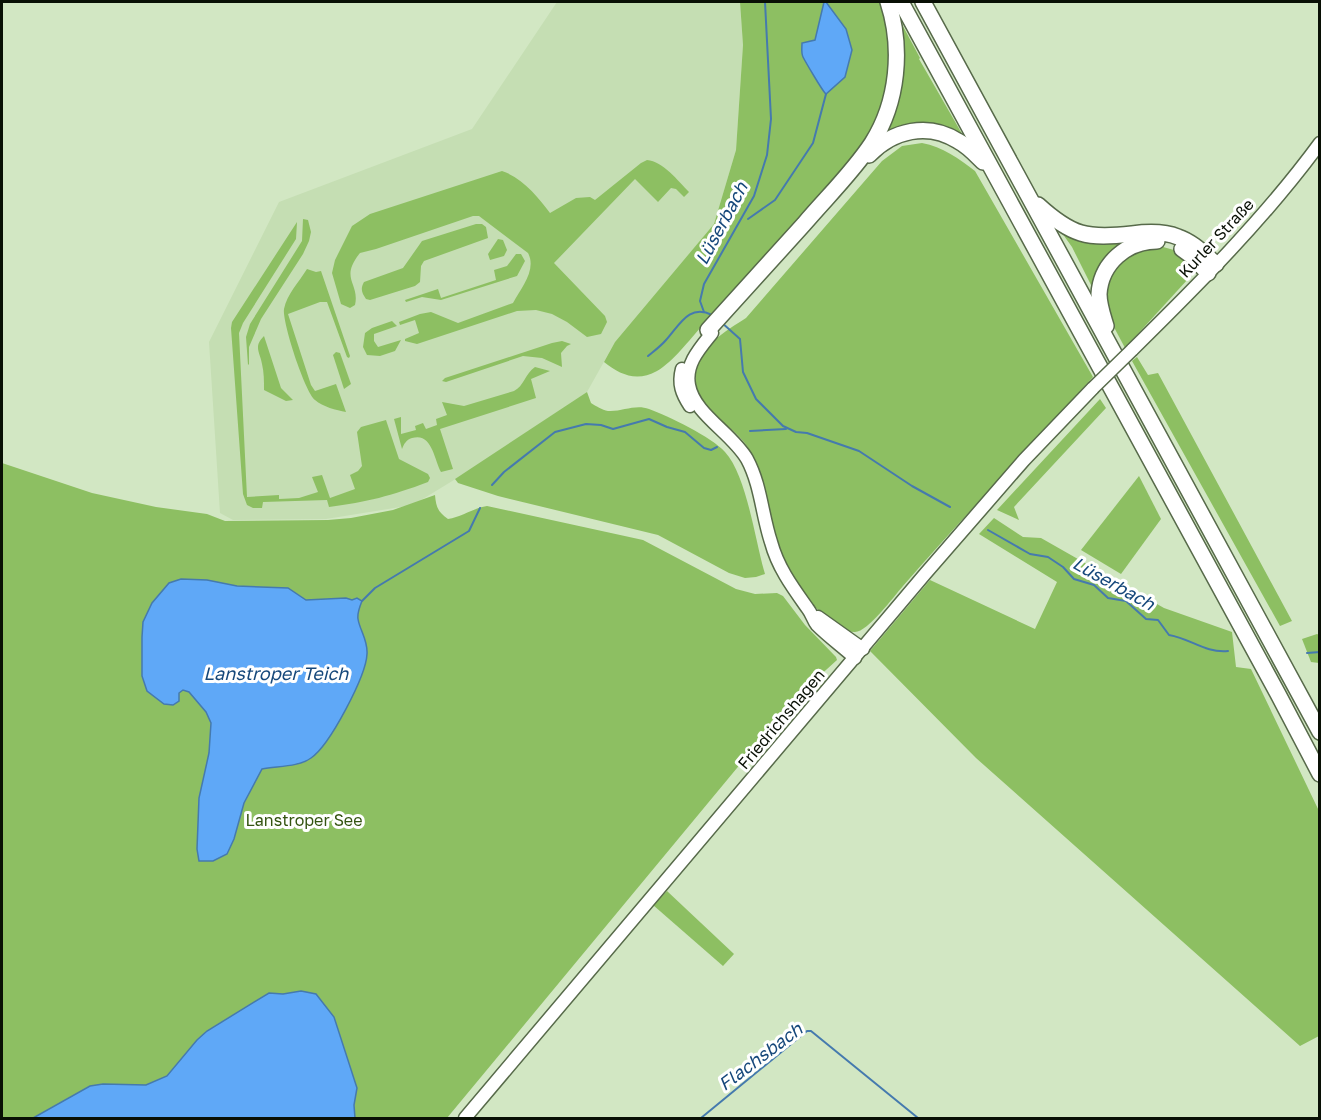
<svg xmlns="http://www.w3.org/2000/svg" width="1321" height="1120" font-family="'Golos Text',sans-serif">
<rect width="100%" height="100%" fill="#d2e7c3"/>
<polygon fill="#c5deb3" points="557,2 740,2 743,45 736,150 714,224 615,342 587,392 467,472 413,505 326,519 233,520 220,513 209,342 279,202 472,129"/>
<g fill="#8dbf62">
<path d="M740,2H880C895,44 891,89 871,129C858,158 833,181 812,204C776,245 740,286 702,326C690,339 673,362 657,371C637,382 620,375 604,362L615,342L714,224L736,150L743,45Z"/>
<polygon points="897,15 920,58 919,59 965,139 956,134 878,140"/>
<path d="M922,143C943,147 958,158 975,171L1093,377C1030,447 965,515 903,586C894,596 868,632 855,632C843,632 836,625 828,618C822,613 816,608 810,603C798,590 779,553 774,535C769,512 767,491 758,469C754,459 750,449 743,441C726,420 692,406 696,373C699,346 726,331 746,318L882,161L902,146Z"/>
<path d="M647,160C663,161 678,181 689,192L684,197L676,189L671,188L658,202L635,179L554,263L605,316L607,322L601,334L587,337L567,322L552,314L536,310L517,311L417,344L405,341V339L419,333L415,320L400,325L399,322L420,314L431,312L458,323L513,303C521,288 537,270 528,253L479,216H473L376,249L360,253C339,279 360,283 355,305L350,308L341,304L332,273L335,260L352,226L370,214L502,171C523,178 538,197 550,213L576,198L590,197L595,200L641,163Z"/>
<polygon points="303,219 308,220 311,232 309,241 303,254 261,319 249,347 249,364 248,365 246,337 250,324 302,241"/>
<path d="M297,222L296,239L243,323L239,333L247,497L279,495V499L299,498L318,492L312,477L322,475L330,498L355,489L350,475L358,471L362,466L357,432L361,427L386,420L399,459L428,474L430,478L428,482C391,496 367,502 329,507L327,500L263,502L262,508H253L247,505L243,494L231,328L232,322Z"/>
<path d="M476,224H482L486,227L488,238L424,261L421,266L420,282L415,286L370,300L366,299C362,293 360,289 364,282L403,268L422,241Z"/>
<polygon points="1057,226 1172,239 1142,238 1092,287 1072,247"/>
<polygon points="498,239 503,240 507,250 504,256 490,260 488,254"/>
<polygon points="1156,245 1181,252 1192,261 1192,270 1188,279 1125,348 1108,316 1103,294 1106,281 1122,258"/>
<polygon points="516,254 521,254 525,261 517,276 441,300 422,297 406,302 405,300 438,289 441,298 496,280 494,270 507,266"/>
<path d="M307,269L316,272L321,271L350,356L349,358L347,357L327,302H320L288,314L311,385L315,391L336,384L346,412C336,410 323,407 315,400C305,392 282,322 284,309C287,294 299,282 307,269Z"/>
<polygon points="392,321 397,326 374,334 374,341 378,347 401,340 395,351 380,356 367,355 363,347 365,333 372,328"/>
<path d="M264,336L281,388L293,400L286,401L264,390C264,381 264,372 262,364C260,352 253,347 264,336Z"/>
<polygon points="562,341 571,344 567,346 561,353 562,367 542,358 523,356 446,382 442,381 445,378 552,343"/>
<polygon points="336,352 340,353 351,384 344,389 333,355"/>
<polygon points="1137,357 1148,375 1158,373 1292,621 1280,626 1132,361"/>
<path d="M535,367L550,371L531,379L536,398L440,429L453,469L441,472C434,459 432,432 412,438C406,440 404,444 402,449L394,419L401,417V434L416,430L415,426L423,423L426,429L437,425L436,419L447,415L442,402L464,406L514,391C524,386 525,374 535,367Z"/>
<path d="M587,392L591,403C596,406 602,410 608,411C622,412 635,404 649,409C668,416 712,437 725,452C747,476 755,541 765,574L756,577L745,578L729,573L658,535L498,496L458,483L455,479Z"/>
<polygon points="1100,399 1106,408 1014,507 1019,520 997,510"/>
<path d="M2,463L92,493L156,507L207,514L225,521L328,520L351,518L393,510L435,495C436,507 438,512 448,519C462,517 473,508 487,506L643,540L736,589L755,594L777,593L783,596L805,625L836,657L837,660L795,698L447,1118H2Z"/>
<polygon points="1139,476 1161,519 1121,574 1081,550"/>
<polygon points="994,518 1023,537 1041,538 1164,608 1232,632 1236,667 1251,669 1319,811 1319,1036 1300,1046 976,758 870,651 930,580 1035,629 1057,582 979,534"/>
<polygon points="1317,634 1319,635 1319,663 1311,662 1302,639"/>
<polygon points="667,891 734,954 723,966 653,905"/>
</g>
<g fill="#5fa8f7" stroke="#457aae" stroke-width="1.5">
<path d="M824,2H826L846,29L852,50L845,77L826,94C823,92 805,61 803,57C801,53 802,47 802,43L815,40Z"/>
<path d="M181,579L207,580L237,586L288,588L306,600L346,598L352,600L357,598L362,601C360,606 357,613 358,619C360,631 368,640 367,654C366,676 330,745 311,758C299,767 277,766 262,769L244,803L234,839L227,854L213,861H199L197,849L199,798L209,753L211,723L206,712L189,692L183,690L179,693V701L173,705L164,704L147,691L142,676V637L143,622L152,603L169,583Z"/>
<polygon points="301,991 316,994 334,1017 357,1088 354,1105 355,1118 33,1118 90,1086 103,1084 146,1085 167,1076 197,1040 207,1031 269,993 283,994"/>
</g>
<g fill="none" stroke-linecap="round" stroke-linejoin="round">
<g stroke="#457aae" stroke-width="2">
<polyline points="748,219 775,200 813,143 826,94"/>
<polyline points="704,312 700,301 704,284 754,196 767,155 771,119 765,2"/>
<polyline points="721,322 740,339 743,372 756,399 783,426 796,432 807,433 859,451 912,486 950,507"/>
<path d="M648,356C654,351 661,346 666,340C679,326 689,303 712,315"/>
<polyline points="750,431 786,429"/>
<polyline points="492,485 504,472 555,432 586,424 601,425 613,429 649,419 667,427 685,432 704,448 711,450 717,447"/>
<path d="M988,530L1030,554L1048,557L1063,567L1074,579L1094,585L1108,598L1126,601L1146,619L1158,620L1169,635C1192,639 1204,653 1228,651"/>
<polyline points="362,601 375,588 469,531 480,508"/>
<polyline points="1307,653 1320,652"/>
<polyline points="701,1118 807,1031 811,1031 918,1118"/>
</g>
<defs>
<g id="secondary">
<path d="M712,333C700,348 685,364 689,385C694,414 732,433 747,459C761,485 762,515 771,542C778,568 793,588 808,609C812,614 813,620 817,625C829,637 843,647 855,658"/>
<path d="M1132,350C1198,285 1265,218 1320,143"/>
<path d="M682,369C678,384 682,394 690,406"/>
<polyline points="818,617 863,649"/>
<polyline points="465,1118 925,574 1024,460 1093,388"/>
</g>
<g id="motorway">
<polyline points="901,2 1278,694 1320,774"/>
<polyline points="923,2 1320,732"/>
<path d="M869,155C893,130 928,122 958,141C968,146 976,155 983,162"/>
<path d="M1038,205C1072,236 1087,239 1132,234C1147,232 1163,231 1178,237C1193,242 1204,254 1216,264"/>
<polyline points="1182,249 1193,257 1208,273"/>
<path d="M1106,326C1103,316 1099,305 1099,294C1101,263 1127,241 1157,241"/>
<path d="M708,330C740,295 772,259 804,224C826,198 853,172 872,143C898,102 903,48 888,2"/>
</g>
</defs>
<use href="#secondary" stroke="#576a4a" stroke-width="15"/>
<use href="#motorway" stroke="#576a4a" stroke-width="18"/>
<use href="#secondary" stroke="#fff" stroke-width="12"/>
<use href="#motorway" stroke="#fff" stroke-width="15"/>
<defs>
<polyline id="secondary-bridge" points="1093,388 1132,350"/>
</defs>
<use href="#secondary-bridge" stroke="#576a4a" stroke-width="15" stroke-linecap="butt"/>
<use href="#secondary-bridge" stroke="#fff" stroke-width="12"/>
</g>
<g text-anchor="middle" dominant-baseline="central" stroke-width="6" stroke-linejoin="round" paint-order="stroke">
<g font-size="16" fill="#091005" stroke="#fff">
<text transform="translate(1216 238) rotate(-47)">Kurler Straße</text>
<text transform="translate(781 719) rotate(-50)">Friedrichshagen</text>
</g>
<g font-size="16" fill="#345411" stroke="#fff">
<text x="304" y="820">Lanstroper See</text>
</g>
<g font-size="18" font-style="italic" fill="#16487b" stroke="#fff">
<text transform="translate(721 223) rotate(-62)">Lüserbach</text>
<text transform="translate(1114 583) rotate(29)">Lüserbach</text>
<text x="276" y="673">Lanstroper Teich</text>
<text transform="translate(760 1056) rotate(-37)">Flachsbach</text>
</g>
</g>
<rect width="1321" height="1120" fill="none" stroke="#091005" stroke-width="6"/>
</svg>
